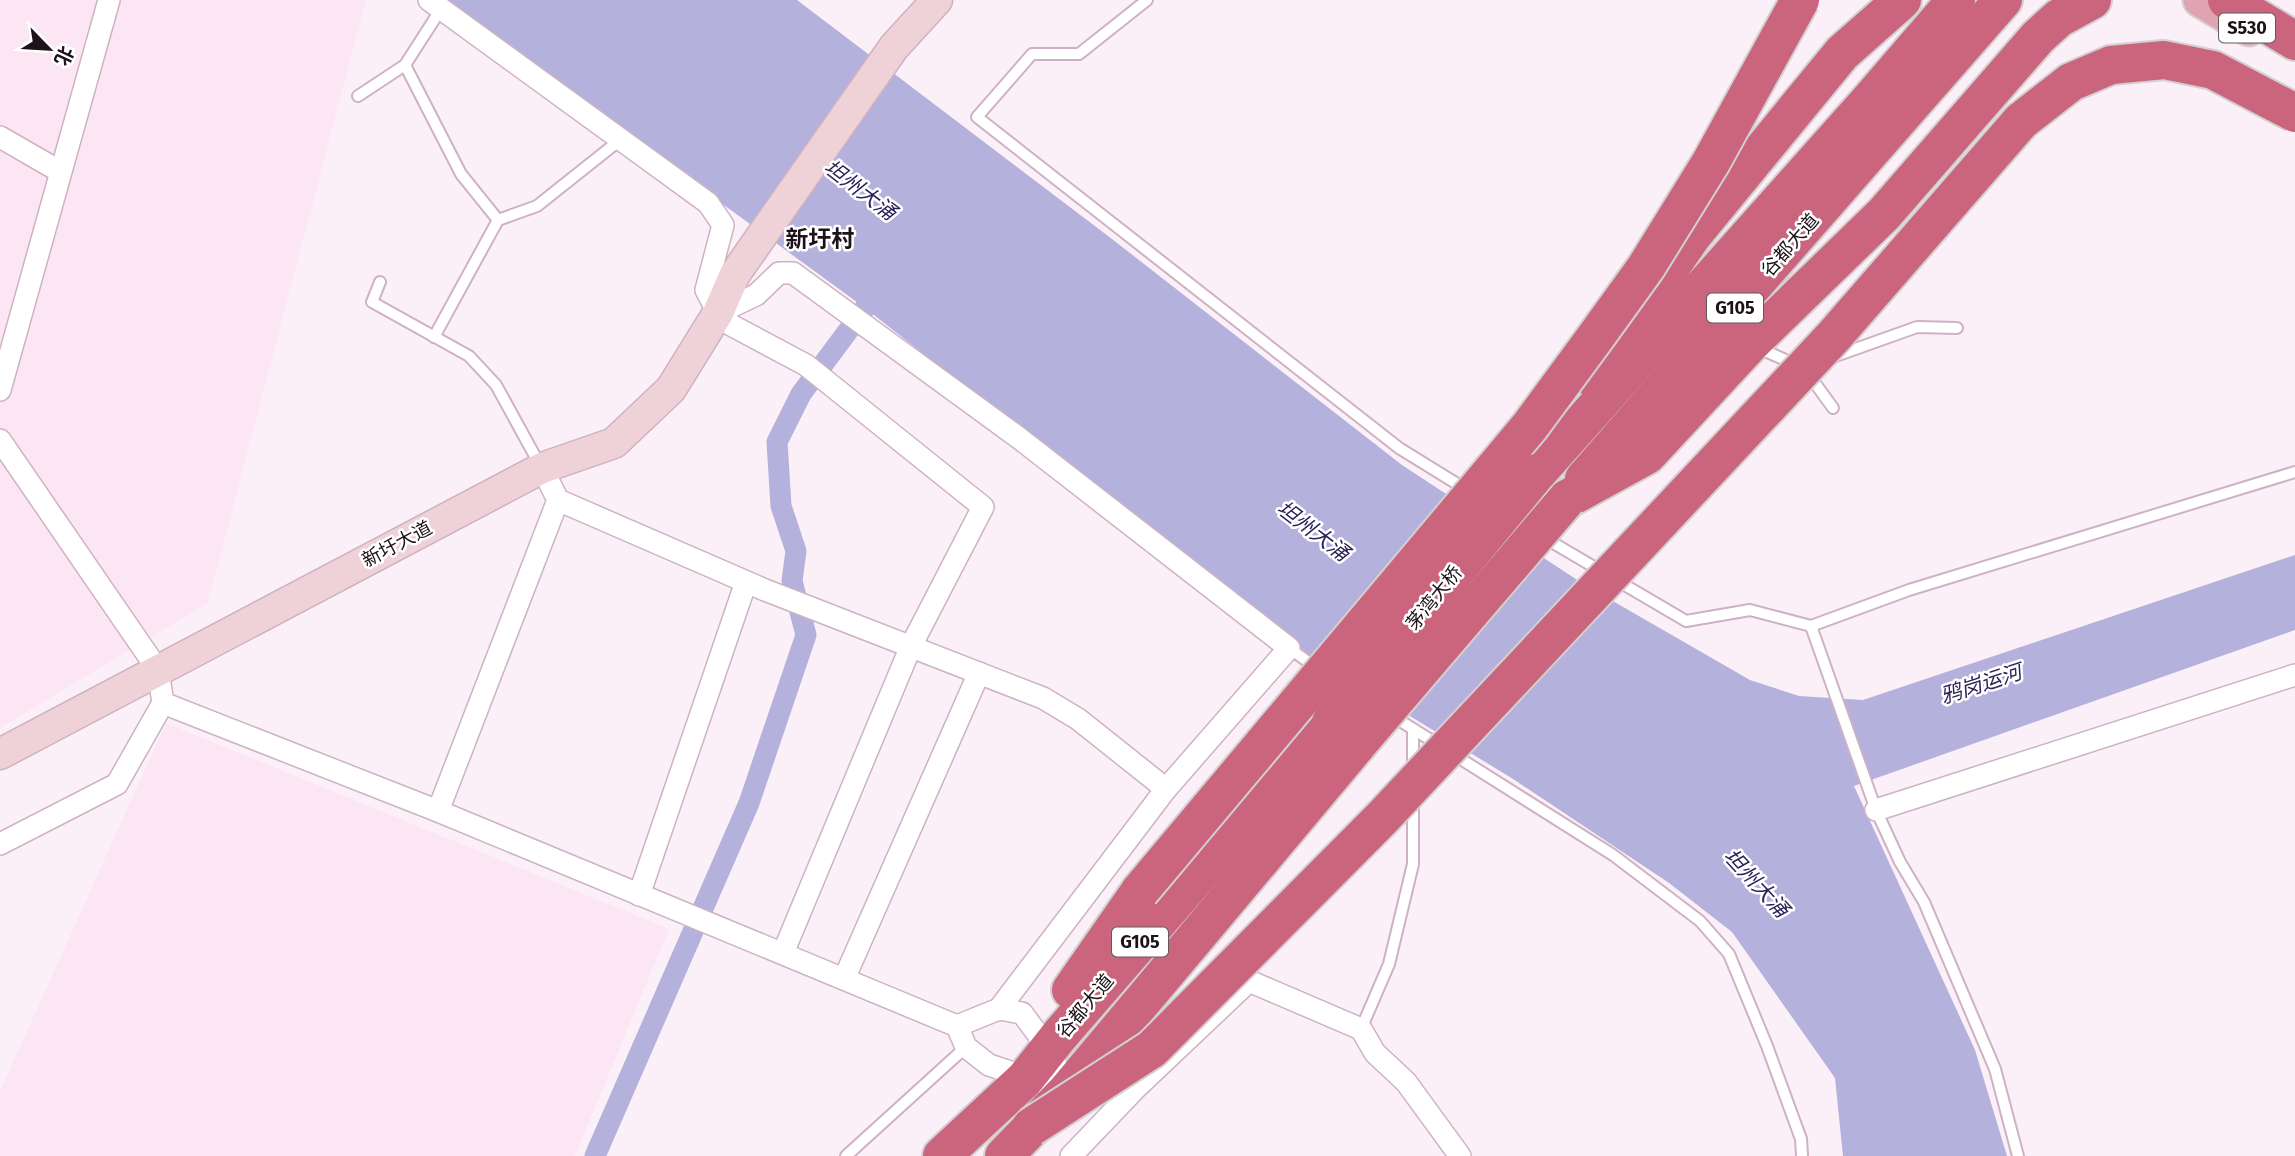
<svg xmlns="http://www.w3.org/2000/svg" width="2295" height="1156" font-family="'Fira Sans','Noto Sans SC',sans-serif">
<rect width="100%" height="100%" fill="#fcf0f8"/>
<g fill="#fce6f3">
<polygon points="0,0 366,0 208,603 0,728"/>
<polygon points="166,723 669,929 575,1156 0,1156 0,1091"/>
</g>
<polygon fill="#b5b1dd" points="443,0 797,0 1112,239 1402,465 1585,585 1750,680 1799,696 1863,700 2295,555 2295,630 1854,786 1975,1050 2007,1156 1843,1156 1835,1078 1732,932 1669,883 1513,779 1300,649 865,308"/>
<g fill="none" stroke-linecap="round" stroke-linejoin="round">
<polyline stroke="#b5b1dd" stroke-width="21" points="595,1156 749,803 806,635 792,581 796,551 781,506 777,442 801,394 865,308"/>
<defs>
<g id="lane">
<polyline points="1147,0 1079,54 1032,54 977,117 1399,448 1467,490"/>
<polyline points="405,65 461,174 498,220"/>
<polyline points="358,96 405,65 441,9"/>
<polyline points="380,282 372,302 469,356 496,385 541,467"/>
<polyline points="434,337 498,220 537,206 620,140"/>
<polyline points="1756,347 1804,368 1833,408"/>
<polyline points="1833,357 1917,327 1957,328"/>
<polyline points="1543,537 1686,621 1750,610 1811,626 1909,590 2295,472"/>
<polyline points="1811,626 1876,810 1900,862 1924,902 1995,1069 2018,1156"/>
<polyline points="1289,648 1318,669"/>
<polyline points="1391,715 1613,855 1700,921 1729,954 1767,1046 1801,1139 1802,1156"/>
<polyline points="1413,729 1413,768"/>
<polyline points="1361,1029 1389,964 1413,864 1413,799"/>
<polyline points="846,1156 966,1047"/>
</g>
<g id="street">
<polyline points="429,0 708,203 723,225 706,290 718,313 731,325 806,365 983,507 911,646 783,953"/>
<polyline points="0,137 59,171"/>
<polyline points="718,313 756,295 779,273 793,273 1019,438 1289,648 1166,789 999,1009"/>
<polyline points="0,390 109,0"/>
<polyline points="0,440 158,670 163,703 438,811 957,1026 966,1047 989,1065 1067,1091 1050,1051 1022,1013 999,1009 957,1026"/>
<polyline points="542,468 558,500 765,590 1043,698 1078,719 1166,789"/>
<polyline points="1876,810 2295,675"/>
<polyline points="438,811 558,500"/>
<polyline points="0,844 117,784 163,703"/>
<polyline points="639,895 746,582"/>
<polyline points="844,979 979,673"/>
<polyline points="1071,1156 1135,1089 1249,981 1361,1029 1375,1053 1406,1082 1460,1156"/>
</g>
<polyline id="secondary" points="0,754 542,468 614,443 671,389 718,313 735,274 894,47 937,0"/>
<polyline id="primary" points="2200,0 2249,29"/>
<g id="highway">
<polyline points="2227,0 2295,41"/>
<polyline points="1594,379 1692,236 1842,53 1902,0"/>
<polyline points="1537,473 1870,100 1956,0"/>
<polyline points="1584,479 2003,0"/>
<polyline points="1567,499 1647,455 1750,344 1884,214 2038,37 2059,18 2092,0"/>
<polyline points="1071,990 1140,891"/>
<polyline points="942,1156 1025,1079 1059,1036 1331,722"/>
<polyline points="1004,1156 1067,1091 1357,745"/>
</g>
</defs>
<use href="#lane" stroke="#ceb2c3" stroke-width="14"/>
<use href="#street" stroke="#ceb2c3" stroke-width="24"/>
<use href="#secondary" stroke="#ceb2c3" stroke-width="33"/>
<use href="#primary" stroke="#d2d0d1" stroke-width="37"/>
<use href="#highway" stroke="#d2d0d1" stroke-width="42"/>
<use href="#lane" stroke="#fff" stroke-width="10"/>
<use href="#street" stroke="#fff" stroke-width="21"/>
<use href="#secondary" stroke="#efd1d8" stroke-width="30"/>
<use href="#primary" stroke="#e0a3b2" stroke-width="33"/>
<use href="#highway" stroke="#cb657e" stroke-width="38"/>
<defs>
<g id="highway-bridge">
<polyline points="1331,722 1537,473"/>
<polyline points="1357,745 1567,499"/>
<polyline points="1140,891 1530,426 1594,339 1646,267 1711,162 1800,0"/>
<polyline points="1031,1127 1152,1049 1383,817 1834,336 2021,121 2071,82 2111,65 2164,60 2213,70 2295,113"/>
</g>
</defs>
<use href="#highway-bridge" stroke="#d2d0d1" stroke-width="42" stroke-linecap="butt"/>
<use href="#highway-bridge" stroke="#cb657e" stroke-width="38"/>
</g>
<g text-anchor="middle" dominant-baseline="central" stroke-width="5" stroke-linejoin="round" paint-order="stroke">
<g fill="#fff" stroke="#60595d" stroke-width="2">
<rect x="2219" y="13.5" width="56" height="29" rx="5"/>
<rect x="1707" y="293.5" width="56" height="29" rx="5"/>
<rect x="1112" y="927.5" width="56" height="29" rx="5"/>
</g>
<g font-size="18" font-weight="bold" fill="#1c1218">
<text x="2247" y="28">S530</text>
<text x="1735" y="308">G105</text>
<text x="1140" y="942">G105</text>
</g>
<g font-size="19" fill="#1c1218" stroke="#fff">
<text transform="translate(1790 245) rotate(-49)">谷都大道</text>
<text transform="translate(397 544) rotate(-28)">新圩大道</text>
<text transform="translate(1434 598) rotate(-51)">茅湾大桥</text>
<text transform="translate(1085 1006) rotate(-50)">谷都大道</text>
</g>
<g font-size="21" font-style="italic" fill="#2e2258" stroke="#fff">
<text transform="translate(860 190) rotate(37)">坦州大涌</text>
<text transform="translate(1313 531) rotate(37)">坦州大涌</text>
<text transform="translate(1981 684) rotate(-18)">鸦岗运河</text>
<text transform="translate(1756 883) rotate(47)">坦州大涌</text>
</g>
<g font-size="23" font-weight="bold" fill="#1c1218" stroke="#fff">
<text x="820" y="239">新圩村</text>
</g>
</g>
<g transform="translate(49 49) rotate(115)" stroke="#ffffff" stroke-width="5" paint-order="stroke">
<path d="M0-5L12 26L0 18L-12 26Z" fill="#1c1218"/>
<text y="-10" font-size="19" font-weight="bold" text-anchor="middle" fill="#1c1218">北</text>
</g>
</svg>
